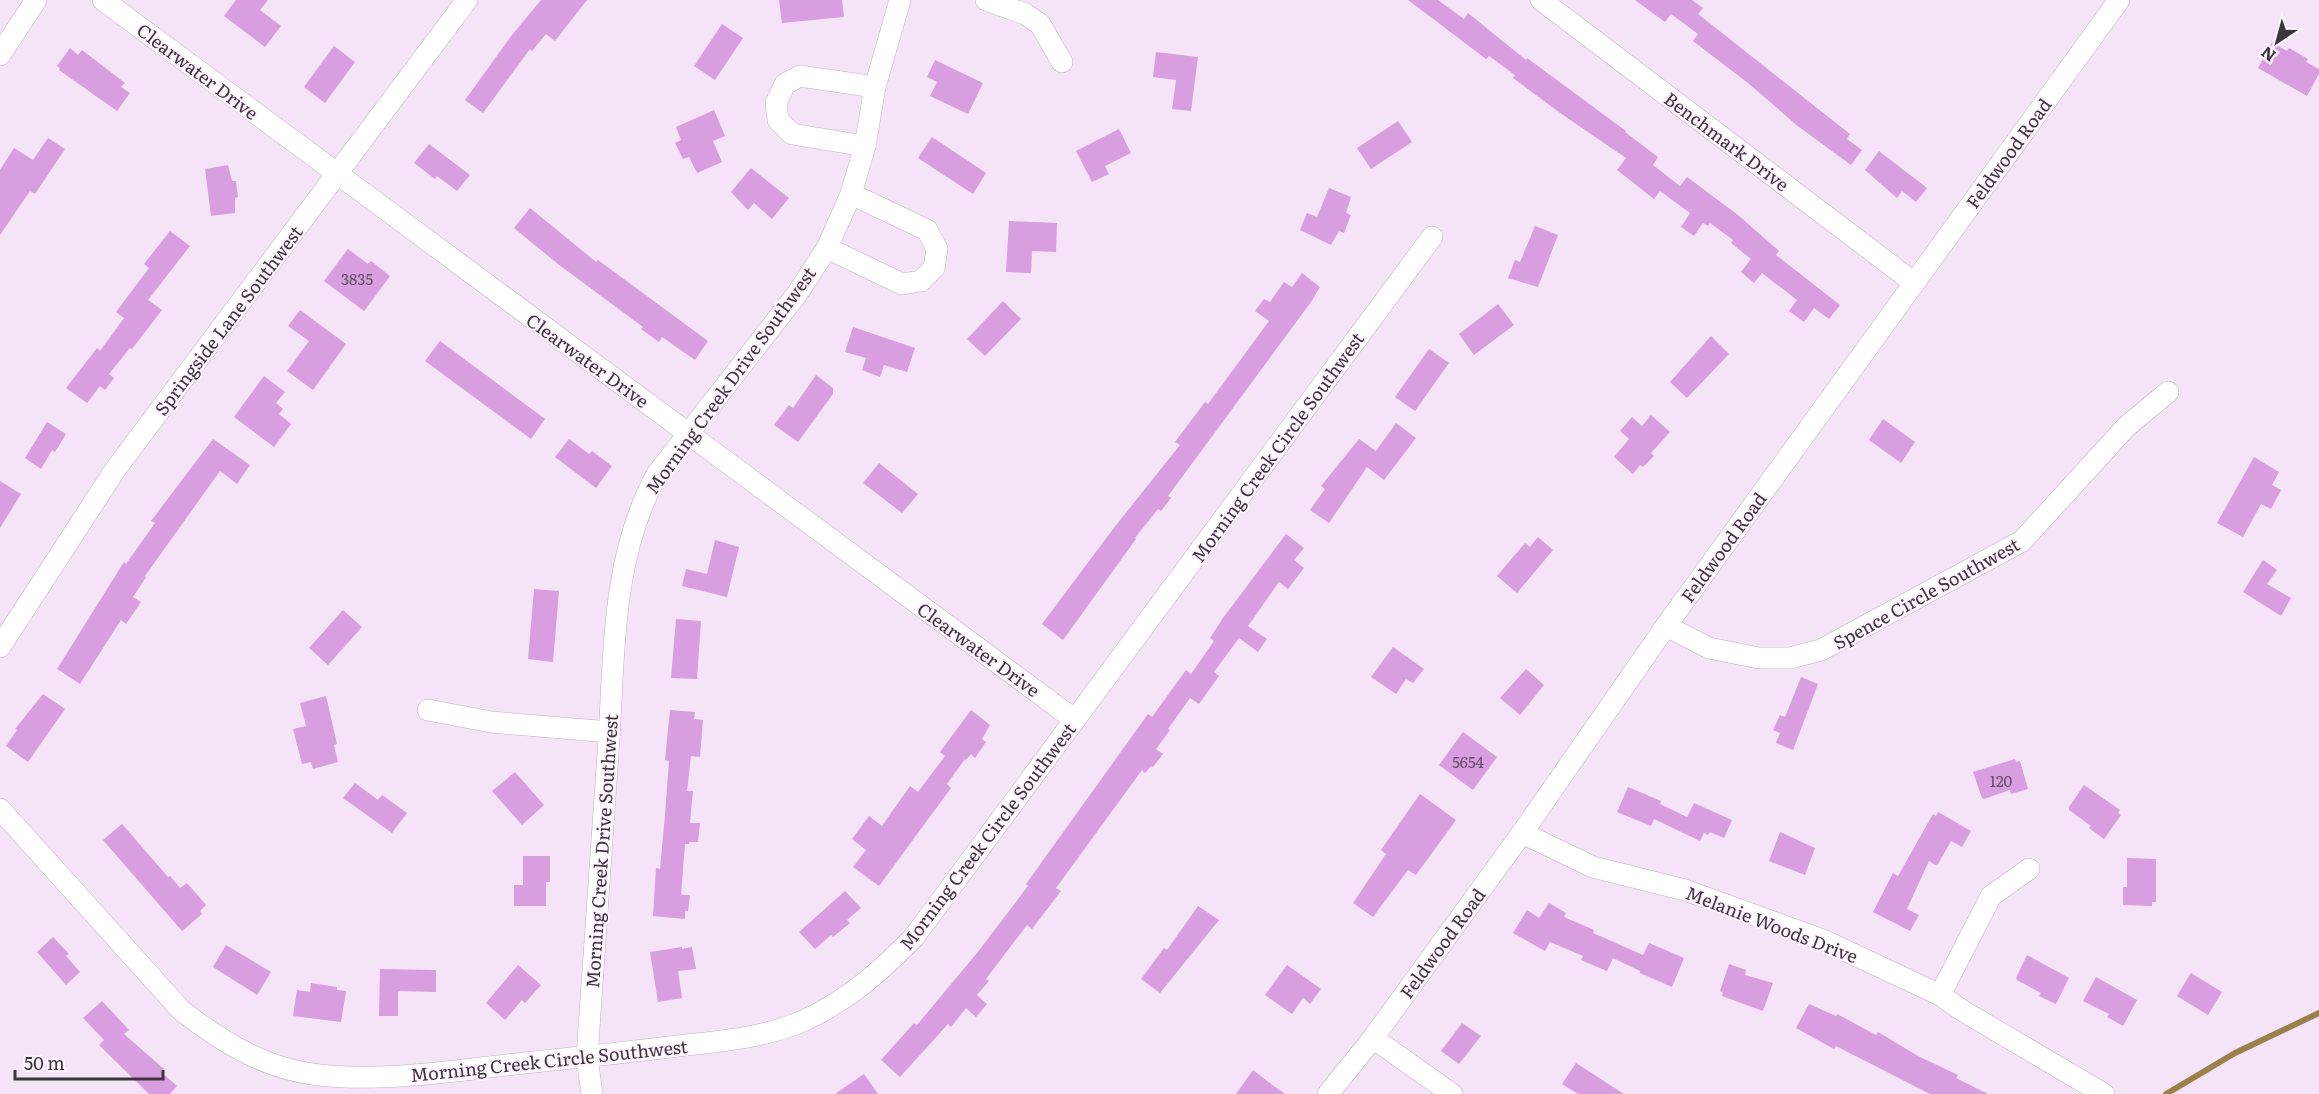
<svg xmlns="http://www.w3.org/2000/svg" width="2319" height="1094" viewBox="0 0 2319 1094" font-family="Literata,serif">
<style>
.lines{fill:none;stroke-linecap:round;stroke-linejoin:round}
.stream{stroke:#9b804a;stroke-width:6}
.building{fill:#d89edf}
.minor-casing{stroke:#c0afc2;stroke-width:22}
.minor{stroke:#fff;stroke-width:21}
.labels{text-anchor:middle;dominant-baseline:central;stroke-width:4.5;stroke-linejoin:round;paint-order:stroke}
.number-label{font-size:15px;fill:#634f66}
.street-label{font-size:18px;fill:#3c353d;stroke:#fef3ff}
</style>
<rect width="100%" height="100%" fill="#f5e3f7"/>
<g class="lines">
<!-- stream -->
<path class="stream" d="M2166 1094 2235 1053 2319 1013"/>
</g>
<!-- building -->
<g class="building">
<path d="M236 0H268L260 10 281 26 265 47 224 16Z"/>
<path d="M541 0H587L555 41 546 34 532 51 530 49 483 113 465 100 512 35Z"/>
<path d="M779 0H842L844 17 782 23Z"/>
<path d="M1408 0H1438L1464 19 1468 13 1526 60 1527 58 1626 131 1625 132 1658 157 1653 165 1680 186 1687 177 1738 215 1779 251 1776 255 1840 305 1829 319 1814 308 1804 322 1789 311 1797 300 1762 273 1754 283 1741 272 1751 259 1731 243 1733 240 1710 223 1708 226 1703 223 1694 236 1681 227 1690 213 1660 191 1654 199 1617 170 1626 158 1563 115 1513 78 1515 75 1489 56 1486 59Z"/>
<path d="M1635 0H1692L1703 8 1698 14 1850 134 1847 139 1862 150 1851 165 1799 127 1748 83 1693 41 1698 34 1671 14 1665 22Z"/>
<path d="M722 24 743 38 715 80 694 66Z"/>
<path d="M2272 42 2287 51 2289 48 2308 59 2306 62 2319 69V74L2307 96 2258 68Z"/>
<path d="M334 46 355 62 325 103 304 87Z"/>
<path d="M70 48 78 55 82 50 125 83 121 87 130 93 117 111 59 70 60 68 57 66Z"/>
<path d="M1156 52 1198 57 1191 111 1172 109 1176 80 1153 77Z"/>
<path d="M935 60 983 83 968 114 930 96 937 82 927 77Z"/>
<path d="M714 110 725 136 713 141 722 162 697 173 689 157 683 159 675 143 681 140 676 127Z"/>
<path d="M1398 121 1412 142 1371 169 1357 148Z"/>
<path d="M1119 129 1131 153 1105 166 1109 174 1092 182 1076 151Z"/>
<path d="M932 137 986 173 973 194 918 158Z"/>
<path d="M48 138 65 149 35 194 30 191 0 235V170L14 148 33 160Z"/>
<path d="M429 144 470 175 457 191 437 176 435 179 414 163Z"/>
<path d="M1879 151 1927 188 1916 202 1902 191 1897 198 1865 170Z"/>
<path d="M228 165 232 181H236L238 197 235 198V213L211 216 205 169Z"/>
<path d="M751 168 789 198 772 219 754 203 748 210 731 192Z"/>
<path d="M1329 188 1351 197 1346 213 1351 215 1344 233 1339 231 1331 245 1300 230 1307 213 1317 217Z"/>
<path d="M530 208 596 262 598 260 708 341 695 360 662 337 659 342 641 329 643 327 558 264 514 228Z"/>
<path d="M1009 221 1057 223 1056 252 1032 251 1031 273 1006 272Z"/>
<path d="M1535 226 1558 235 1538 287 1508 278 1515 260 1520 262Z"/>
<path d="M170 231 190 246 148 300 162 310 132 349 130 348 109 374 114 378 105 390 100 386 87 403 66 388 97 348 100 351 124 318 116 312 149 268 144 264Z"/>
<path d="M348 249 368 264 371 261 390 276 364 311 324 281Z"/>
<path d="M1302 273 1320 287 1311 302 1168 496 1171 498 1161 511 1158 509 1135 538 1136 539 1063 640 1042 624 1113 529 1180 445 1175 442 1205 402 1208 404 1269 321 1255 311 1264 299 1270 302 1284 282 1292 287Z"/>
<path d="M1003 301 1021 319 985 356 967 339Z"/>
<path d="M1498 304 1514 325 1474 355 1459 334Z"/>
<path d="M300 310 346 344 313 390 287 371 309 341 288 326Z"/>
<path d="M853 327 915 348 907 372 884 365 880 377 862 370 866 358 845 352Z"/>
<path d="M1711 336 1729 354 1687 398 1670 382Z"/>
<path d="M440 341 545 419 531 439 425 361Z"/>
<path d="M1429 349 1449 363 1415 411 1395 397Z"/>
<path d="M816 375 833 388V394L798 442 774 425 789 405 793 408Z"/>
<path d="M264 376 285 392 276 403 283 409 279 414 291 424 274 447 234 417Z"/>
<path d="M1651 415 1670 432 1651 453 1654 456 1643 467 1640 465 1633 474 1614 457 1629 439 1620 431 1632 417 1642 426Z"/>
<path d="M1883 419 1915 442 1901 463 1869 440Z"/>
<path d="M47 422 66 434 55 452 52 450 41 469 25 458Z"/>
<path d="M1396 423 1416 438 1384 480 1367 467 1329 523 1310 510 1325 489 1321 486 1359 439 1376 451Z"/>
<path d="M213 439 250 465 237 484 220 471 145 576 146 577 133 597 141 602 126 624 121 620 80 684 57 669 124 562 126 564 155 523 151 521Z"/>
<path d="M569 439 589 454 592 451 612 466 596 488 555 457Z"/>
<path d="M2254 457 2279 472 2272 485 2281 490 2271 509 2261 504 2243 537 2217 523Z"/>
<path d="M879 463 918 494 902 513 863 483Z"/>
<path d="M0 481 21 494 0 528Z"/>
<path d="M1286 534 1304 548 1294 560 1304 568 1288 589 1279 582 1248 626 1267 639 1258 652 1239 638 1214 672 1219 676 1199 704 1190 698 1168 729 1170 730 1156 749 1163 754 1153 767 1151 766 1145 773 1142 770 1056 888 1061 891 1032 929 1027 925 986 979 989 981 977 995 987 1004 976 1017 966 1008 951 1027 948 1024 900 1077 881 1060 914 1023 917 1025 977 953 1028 886 1026 884 1148 714 1152 717 1186 670 1191 674 1214 641 1210 638 1223 618Z"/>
<path d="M1538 537 1553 550 1517 593 1497 576 1525 543 1530 547Z"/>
<path d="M715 540 739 547 727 597 682 586 686 569 707 574Z"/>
<path d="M2263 560 2277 570 2267 584 2291 598 2281 616 2243 592Z"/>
<path d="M534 589 559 591 553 662 528 659Z"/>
<path d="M343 610 362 627 328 665 309 648Z"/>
<path d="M676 619 701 621 697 679 671 678Z"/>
<path d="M1393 647 1424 669 1413 683 1406 679 1396 694 1371 677Z"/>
<path d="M1526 669 1544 685 1520 715 1500 698Z"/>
<path d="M1801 677 1818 684 1793 750 1776 743 1780 733 1773 730 1780 715 1785 717Z"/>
<path d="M43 694 65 709 28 762 6 746 17 730 15 729Z"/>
<path d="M326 696 337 744 334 745 338 762 313 769 311 762 302 764 293 729 306 726 300 703Z"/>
<path d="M670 710 695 712 694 719 703 720 700 757 691 756 687 791H693L690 823H700L698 842H689V844H685L681 895H690L688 911H685V919L653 916 656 868 660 869 665 815 669 761 665 760Z"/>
<path d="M971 710 990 725 982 739 986 742 975 758 971 754 966 760 965 759 947 784 951 788 879 886 853 867 866 850 852 839 869 816 882 826 910 786 918 792 945 756 940 752Z"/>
<path d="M1463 732 1497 757 1473 790 1439 765Z"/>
<path d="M2015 759 2016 762 2020 761 2028 789 2011 794 2010 790 1984 799 1982 798 1973 772Z"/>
<path d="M515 772 544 805 522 825 492 791Z"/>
<path d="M355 783 378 800 382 795 407 813 392 833 343 798Z"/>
<path d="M2084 785 2120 810 2118 813 2121 815 2104 839 2089 828 2091 826 2069 810V807Z"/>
<path d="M1628 787 1661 801 1660 804 1687 817 1694 803 1732 820 1724 838 1710 832 1708 835 1704 833 1700 841 1654 819 1651 826 1617 812Z"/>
<path d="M1420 794 1456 820 1416 875 1408 870 1373 917 1353 903 1386 854 1381 850Z"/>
<path d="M1938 812 1971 831 1962 847 1951 841 1938 864 1935 865 1929 861 1907 909 1919 915 1910 931 1873 912 1893 873 1898 876 1933 814 1936 816Z"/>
<path d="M122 824 168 877 170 876 180 888 187 883 206 905 200 911 202 914 182 931 103 840Z"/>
<path d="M1780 832 1815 848 1805 875 1769 861Z"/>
<path d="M523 856H550V882H546V906H514V885H523Z"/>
<path d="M2127 858 2156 859V902H2152V906L2123 905V887H2127Z"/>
<path d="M845 891 861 908 847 920 850 923 833 937 831 935 815 949 799 932Z"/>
<path d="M1549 903 1566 913 1564 917 1594 930 1593 933 1643 955 1649 943 1684 958 1672 987 1640 973V971L1613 958 1607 971 1581 960 1583 956 1550 942 1545 951 1513 933 1527 910 1539 918Z"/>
<path d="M1198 906 1219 920 1160 993 1141 979 1164 948 1167 950Z"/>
<path d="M53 937 69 954 66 956 80 972 66 985 37 952Z"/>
<path d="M226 945 271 972 257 995 213 967Z"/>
<path d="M682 947V949L692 947 696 969 678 971 682 998 658 1002 650 952Z"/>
<path d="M2027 955 2069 978 2056 1004 2039 996 2041 993 2017 980 2016 978Z"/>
<path d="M1729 964 1746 970 1745 975 1773 983 1763 1011 1722 996 1723 993 1720 991Z"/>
<path d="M518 965 541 985 525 1003 522 1000 505 1020 486 1003Z"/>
<path d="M1287 965 1321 989 1310 1004 1303 998 1292 1014 1265 995Z"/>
<path d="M380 969 436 970V992L398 991V1016H379Z"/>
<path d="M2191 973 2222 992 2208 1015 2177 996Z"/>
<path d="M2096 977 2137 1000 2123 1026 2107 1017 2109 1014 2083 1001Z"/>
<path d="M311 983 337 987V990L346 991 341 1022 293 1016 297 990 310 992Z"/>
<path d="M102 1001 129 1030 124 1034 164 1069 161 1072 177 1086 170 1094H149L99 1045 104 1040 83 1018Z"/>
<path d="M1809 1004 1836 1016 1837 1014 1876 1035 1878 1032 1918 1056 1958 1075 1956 1078 1988 1094H1930L1836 1046 1834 1049 1796 1028Z"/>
<path d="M1462 1023 1481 1036 1459 1064 1441 1051Z"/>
<path d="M1576 1063 1624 1094H1578L1562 1084Z"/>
<path d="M1253 1070 1267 1081 1285 1094H1236Z"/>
<path d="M864 1074 878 1094H835Z"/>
</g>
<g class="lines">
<defs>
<g id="minor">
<path d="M103 0 1075 720"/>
<path d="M986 0 1025 14 1040 24 1062 62"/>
<path d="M1541 0 1913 282"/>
<path d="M0 55 36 0"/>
<path d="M865 146 792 134 778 120 776 103 785 84 800 76 875 87"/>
<path d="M827 248 902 284 921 281 934 268 937 249 927 230 851 194"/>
<path d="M1666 626 1709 648 1759 658H1790L1821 650 2022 541 2126 427 2168 392"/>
<path d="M0 647 115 470 467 0"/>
<path d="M428 710 491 722 610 732"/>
<path d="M0 809 182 1011C221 1041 262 1067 312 1074 382 1084 463 1069 534 1062 582 1057 630 1052 678 1046 721 1041 763 1038 803 1021 847 1001 881 971 914 937L1432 237"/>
<path d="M1522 833 1593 867 1685 890 1823 940 1940 995 1963 1011 2104 1094"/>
<path d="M1940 995 1991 896 2029 869"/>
<path d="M1373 1038 1452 1094"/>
<path d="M592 1094 587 1057C594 956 601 854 608 753 615 657 610 560 657 474L797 294 827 248 851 194 865 146 875 87 900 0"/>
<path d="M1328 1094 1373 1038 1522 833 1666 626 2119 0"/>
</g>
</defs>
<!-- minor casing -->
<use href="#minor" class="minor-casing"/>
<!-- minor -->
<use href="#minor" class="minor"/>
</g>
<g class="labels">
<!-- number labels -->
<g class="number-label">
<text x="357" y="278">3835</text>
<text x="1468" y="761">5654</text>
<text x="2001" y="780">120</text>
</g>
<!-- street labels -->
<g class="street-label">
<text transform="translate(198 71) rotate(37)">Clearwater Drive</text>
<text transform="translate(1727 141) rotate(37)">Benchmark Drive</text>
<text transform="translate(2008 153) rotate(-54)">Feldwood Road</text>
<text transform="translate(228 320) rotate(-53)">Springside Lane Southwest</text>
<text transform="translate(588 360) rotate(36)">Clearwater Drive</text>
<text transform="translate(730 380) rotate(-54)">Morning Creek Drive Southwest</text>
<text transform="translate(1277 447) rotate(-54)">Morning Creek Circle Southwest</text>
<text transform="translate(1723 547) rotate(-54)">Feldwood Road</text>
<text transform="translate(1926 593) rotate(-29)">Spence Circle Southwest</text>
<text transform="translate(979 649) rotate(36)">Clearwater Drive</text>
<text transform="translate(987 836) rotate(-53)">Morning Creek Circle Southwest</text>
<text transform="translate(601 851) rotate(-86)">Morning Creek Drive Southwest</text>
<text transform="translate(1772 924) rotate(21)">Melanie Woods Drive</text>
<text transform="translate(1442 943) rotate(-54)">Feldwood Road</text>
<text transform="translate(549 1060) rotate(-6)">Morning Creek Circle Southwest</text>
</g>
</g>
<!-- north arrow -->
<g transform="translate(2277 42) rotate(216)" stroke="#fef3ff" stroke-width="4.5" paint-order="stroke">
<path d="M0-4.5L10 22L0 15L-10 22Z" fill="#3c353d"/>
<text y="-9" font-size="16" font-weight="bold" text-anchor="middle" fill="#3c353d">N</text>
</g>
<!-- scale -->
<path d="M15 1070v9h148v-9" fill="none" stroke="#3c353d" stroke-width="3"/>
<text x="24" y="1070" font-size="18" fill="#3c353d" stroke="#fef3ff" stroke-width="4.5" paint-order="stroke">50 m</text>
</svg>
